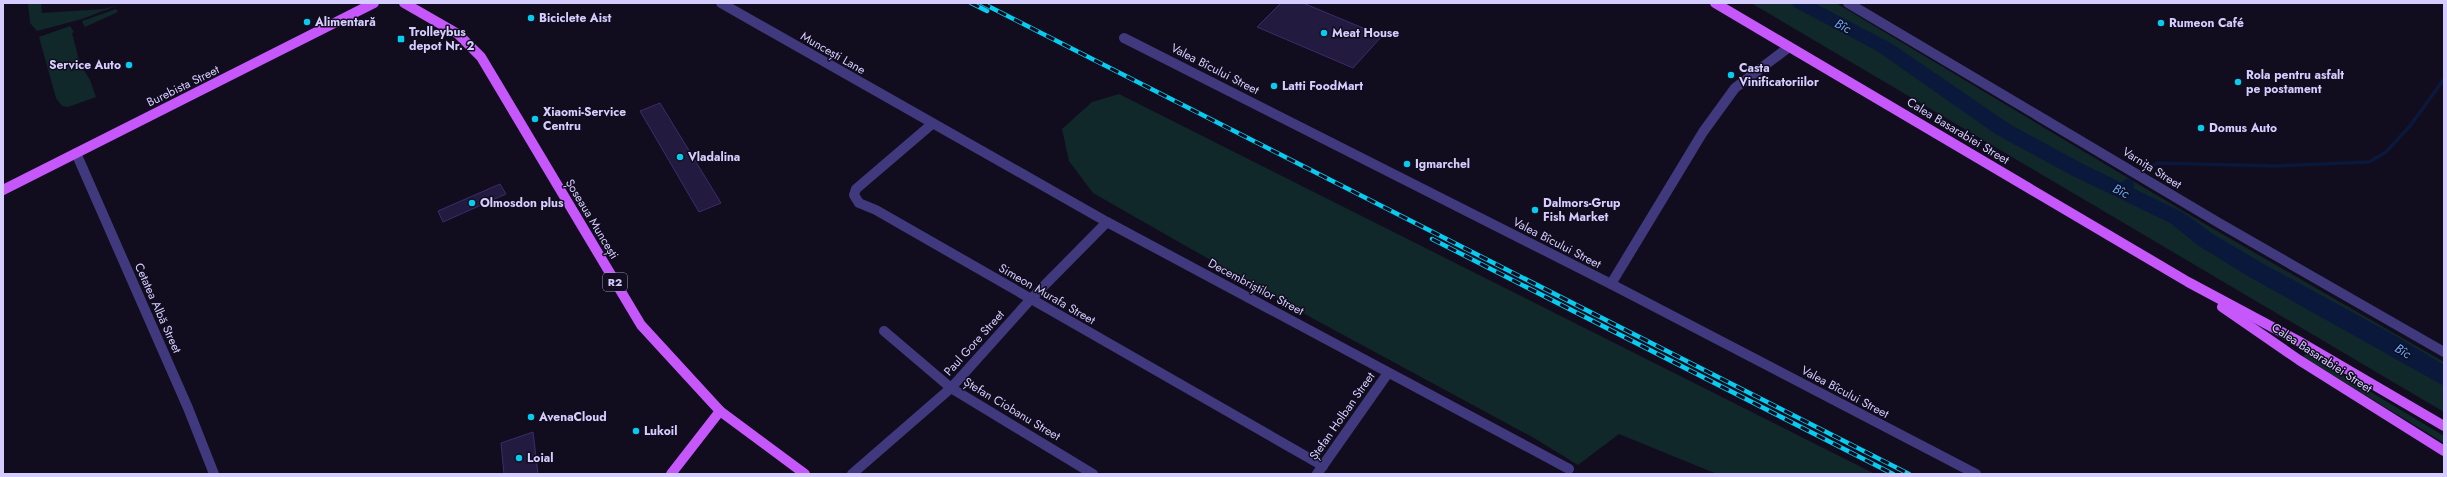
<svg xmlns="http://www.w3.org/2000/svg" width="2447" height="477" viewBox="0 0 2447 477" font-family="Jost,sans-serif">
<style>
.green{fill:#102829}
.lines{fill:none;stroke-linecap:round;stroke-linejoin:round}
.stream{stroke:#0a193b;stroke-width:3.5}
.canal{stroke:#0a193b;stroke-width:12}
.river{fill:#0a193b;fill-rule:evenodd}
.building{fill:#231a3f;stroke:#3c2c6b}
.minor{stroke:#40397d;stroke-width:10}
.major{stroke:#c657fa;stroke-width:10}
.rail-casing{stroke:#07cbef;stroke-width:4.5}
.rail{stroke:#110d1f;stroke-width:3;stroke-dasharray:9;stroke-linecap:butt}
.poi-dot{fill:#07cbef;stroke:#110d1f;stroke-width:1.5}
.labels{text-anchor:middle;dominant-baseline:central;stroke-width:3;stroke-linejoin:round;paint-order:stroke}
.shield{fill:#110d1f;stroke:#9a93ba;stroke-width:1}
.shield-label{font-size:11px;font-weight:bold;fill:#d5cdfd}
.poi-label{font-size:12px;font-weight:bold;fill:#d5cdfd;stroke:#110d1f;text-anchor:start}
.street-label{font-size:12px;fill:#d5cdfd;stroke:#110d1f}
.water-label{font-size:13px;font-style:italic;fill:#5ea9fa;stroke:#110d1f}
</style>
<rect width="100%" height="100%" fill="#110d1f"/>
<!-- green -->
<g class="green">
<path d="M28 3H41L42 13 104 9 116 6 82 19 37 31 30 23Z"/>
<path d="M1751 3H1836L2205 224 2444 362V412Z"/>
<path d="M116 9 118 12 85 27 82 21Z"/>
<path d="M70 26 74 32 72 33 80 64 90 80 96 97 68 107 62 106 56 98 39 37Z"/>
<path d="M1119 94 1875 474H1717L1619 434 1578 465 1534 438 1312 318 1093 193 1069 161 1062 129 1092 102Z"/>
<path d="M2306 353 2444 436V443L2303 357Z"/>
</g>
<g class="lines">
<!-- stream -->
<path class="stream" d="M2147 168 2158 163 2275 166 2369 162 2386 152 2410 126 2444 79"/>
<!-- canal -->
<path class="canal" d="M2121 191 2128 185"/>
<!-- river -->
<path class="river" d="M1791 3H1814L1891 43 2011 125 2085 165 2184 213 2213 234 2262 263 2396 336 2444 365V386L2246 275 2199 246 2170 223 2071 175 1997 135 1877 51 1794 7Z"/>
</g>
<!-- building -->
<g class="building">
<path d="M1281 3H1303L1382 36 1353 68 1257 27Z"/>
<path d="M660 103 721 203 699 212 640 111Z"/>
<path d="M500 184 506 194 443 222 438 211Z"/>
<path d="M533 432 538 474H504L501 443Z"/>
</g>
<g class="lines">
<!-- minor -->
<g class="minor">
<path d="M721 3 1107 222 1569 469"/>
<path d="M1848 3 2219 223 2444 352"/>
<path d="M1124 38 1611 284 1976 474"/>
<path d="M932 124 856 189 854 195 859 203 876 210 1323 466"/>
<path d="M76 153 188 408 214 474"/>
<path d="M1611 284 1703 132 1735 88 1789 47"/>
<path d="M884 331 951 388 1093 474"/>
<path d="M852 474 951 388 1030 300 1107 222"/>
<path d="M1317 474 1388 373"/>
</g>
<!-- major -->
<g class="major">
<path d="M404 3 458 34 481 57 641 325 720 411 805 474"/>
<path d="M1715 3 2188 282 2302 343 2444 426"/>
<path d="M3 190 374 3"/>
<path d="M2222 307 2299 360 2444 451"/>
<path d="M671 474 720 411"/>
</g>
<defs>
<g id="rail">
<path d="M971 3 987 11"/>
<path d="M982 3 1909 474"/>
<path d="M1432 239 1893 474"/>
</g>
</defs>
<!-- rail casing -->
<use href="#rail" class="rail-casing"/>
<!-- rail -->
<use href="#rail" class="rail"/>
</g>
<!-- markers -->
<g class="poi-dot">
<circle cx="531" cy="18" r="4"/>
<circle cx="307" cy="22" r="4"/>
<circle cx="2161" cy="23" r="4"/>
<circle cx="1324" cy="33" r="4"/>
<rect x="397" y="35" width="8" height="8" rx="2"/>
<circle cx="129" cy="65" r="4"/>
<circle cx="1731" cy="75" r="4"/>
<circle cx="2238" cy="82" r="4"/>
<circle cx="1274" cy="86" r="4"/>
<circle cx="535" cy="119" r="4"/>
<circle cx="2201" cy="128" r="4"/>
<circle cx="680" cy="157" r="4"/>
<circle cx="1407" cy="164" r="4"/>
<circle cx="472" cy="203" r="4"/>
<circle cx="1535" cy="210" r="4"/>
<circle cx="531" cy="417" r="4"/>
<circle cx="636" cy="431" r="4"/>
<circle cx="519" cy="458" r="4"/>
</g>
<g class="labels">
<!-- shield labels -->
<rect class="shield" x="603" y="273" width="24" height="18" rx="3"/>
<g class="shield-label">
<text x="615" y="282">R2</text>
</g>
<!-- poi labels -->
<g class="poi-label">
<text x="539" y="18">Biciclete Aist</text>
<text x="315" y="22">Alimentară</text>
<text x="2169" y="23">Rumeon Café</text>
<text x="409" y="32">Trolleybus<tspan x="409" dy="14">depot Nr. 2</tspan></text>
<text x="1332" y="33">Meat House</text>
<text x="121" y="65" text-anchor="end">Service Auto</text>
<text x="1739" y="68">Casta<tspan x="1739" dy="14">Vinificatoriilor</tspan></text>
<text x="2246" y="75">Rola pentru asfalt<tspan x="2246" dy="14">pe postament</tspan></text>
<text x="1282" y="86">Latti FoodMart</text>
<text x="543" y="112">Xiaomi-Service<tspan x="543" dy="14">Centru</tspan></text>
<text x="2209" y="128">Domus Auto</text>
<text x="688" y="157">Vladalina</text>
<text x="1415" y="164">Igmarchel</text>
<text x="480" y="203">Olmosdon plus</text>
<text x="1543" y="203">Dalmors-Grup<tspan x="1543" dy="14">Fish Market</tspan></text>
<text x="539" y="417">AvenaCloud</text>
<text x="644" y="431">Lukoil</text>
<text x="527" y="458">Loial</text>
</g>
<!-- street labels -->
<g class="street-label">
<text transform="translate(833 53) rotate(30)">Muncești Lane</text>
<text transform="translate(1215 69) rotate(27)">Valea Bîcului Street</text>
<text transform="translate(183 86) rotate(-26)">Burebista Street</text>
<text transform="translate(1958 131) rotate(31)">Calea Basarabiei Street</text>
<text transform="translate(2152 168) rotate(32)">Varnița Street</text>
<text transform="translate(592 219) rotate(59)">Șoseaua Muncești</text>
<text transform="translate(1557 243) rotate(27)">Valea Bîcului Street</text>
<text transform="translate(1256 287) rotate(28)">Decembriștilor Street</text>
<text transform="translate(1047 294) rotate(30)">Simeon Murafa Street</text>
<text transform="translate(158 308) rotate(66)">Cetatea Albă Street</text>
<text transform="translate(974 343) rotate(-48)">Paul Gore Street</text>
<text transform="translate(2322 358) rotate(33)">Calea Basarabiei Street</text>
<text transform="translate(1845 392) rotate(28)">Valea Bîcului Street</text>
<text transform="translate(1012 409) rotate(31)">Ștefan Ciobanu Street</text>
<text transform="translate(1342 416) rotate(-55)">Ștefan Holban Street</text>
</g>
<!-- water labels -->
<g class="water-label">
<text transform="translate(1843 26) rotate(28)">Bîc</text>
<text transform="translate(2121 191) rotate(26)">Bîc</text>
<text transform="translate(2403 351) rotate(31)">Bîc</text>
</g>
</g>
<!-- border -->
<rect width="2447" height="477" fill="none" stroke="#d5cdfd" stroke-width="8"/>
</svg>
